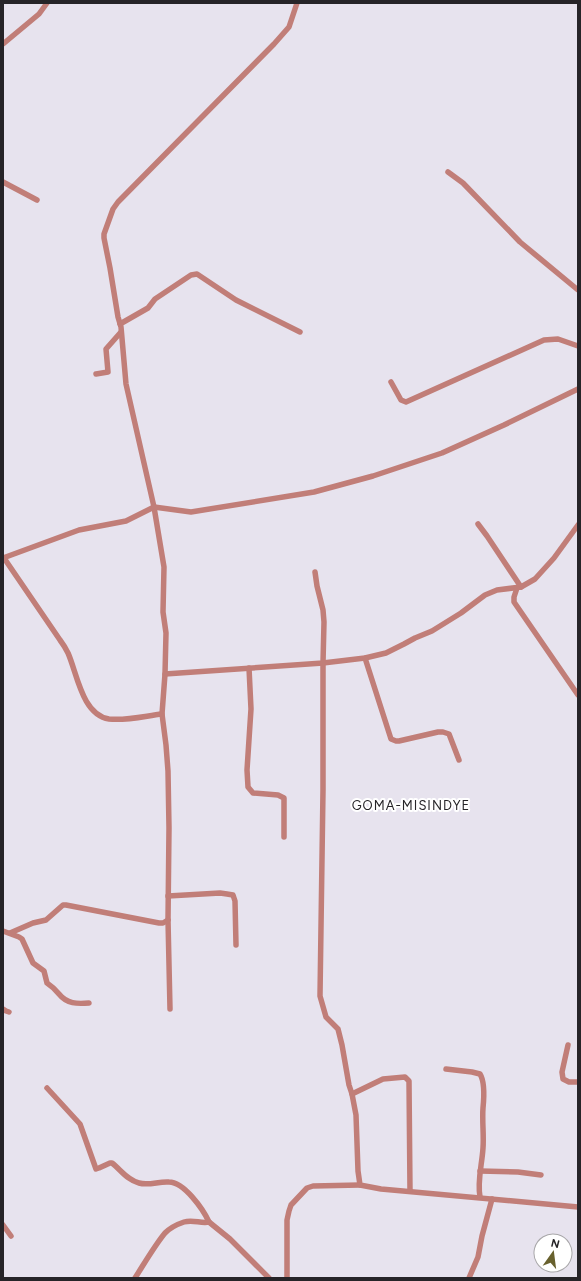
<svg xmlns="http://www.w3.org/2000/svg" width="581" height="1281" viewBox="0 0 581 1281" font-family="Figtree,sans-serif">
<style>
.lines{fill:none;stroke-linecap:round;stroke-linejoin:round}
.minor{stroke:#c17e78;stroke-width:5.5}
.labels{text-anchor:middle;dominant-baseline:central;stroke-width:4;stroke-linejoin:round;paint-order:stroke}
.quarter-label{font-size:13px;letter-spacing:1px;fill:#262428;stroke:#fff}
</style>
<rect width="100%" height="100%" fill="#e7e3ee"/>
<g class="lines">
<!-- minor -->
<g class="minor">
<path d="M297 3 289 27 274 44 118 202 113 209 104 234V238L110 268 118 317 121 327 126 384 154 507 164 567 163 612 166 633 165 674 323 663 365 658 386 653 404 644 415 638 432 631 461 613 485 595 497 590 521 587 535 579 554 558 578 525"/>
<path d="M3 44 39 14 47 3"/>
<path d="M448 172 463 183 520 242 578 290"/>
<path d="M3 182 37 200"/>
<path d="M120 324 148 308 155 299 191 275 197 274 236 300 300 332"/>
<path d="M96 374 108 372 106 349 121 332"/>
<path d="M391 382 401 400 406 402 544 340 558 339 578 346"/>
<path d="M478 524 487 536 521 587"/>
<path d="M3 558 79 530 126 521 154 507 191 512 314 492 373 476 442 453 504 425 578 389"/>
<path d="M4 558 60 640C63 644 66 649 68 653 77 673 82 715 109 719 126 721 145 716 162 714"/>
<path d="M315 572 317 586 323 610 324 622 323 663V790L320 996 326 1017 338 1029 342 1045 349 1085 352 1094 356 1115 358 1171 360 1185 381 1189 578 1207"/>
<path d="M517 588 514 597V602L578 695"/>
<path d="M365 658 391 739 396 741H399L438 732H443L449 734 459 760"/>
<path d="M249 668 251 709 247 770 248 787 253 793 278 795 284 798V837"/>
<path d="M165 674 162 714 166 745 168 771 169 828 168 920 170 1009"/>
<path d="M168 896 220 893 227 894 233 895 235 901 236 945"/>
<path d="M3 931 19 937 22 939 33 963 44 971 47 983C53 987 55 989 59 994 67 1004 77 1004 89 1003"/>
<path d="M10 933 33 923 46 920 63 905H66L159 923H163L168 920"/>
<path d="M3 1009 6 1011 9 1012"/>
<path d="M568 1045 562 1072 563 1079 569 1082H578"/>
<path d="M446 1069 472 1072 480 1074C485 1082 484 1098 483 1108 482 1121 484 1135 483 1148 482 1165 477 1181 480 1197"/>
<path d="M47 1088 80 1124 96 1169 99 1168 110 1163H112C121 1170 127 1180 139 1183 149 1186 159 1181 169 1182 184 1182 203 1209 209 1222"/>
<path d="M352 1094 383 1079 405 1077 409 1081 410 1191"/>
<path d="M480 1171 518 1172 541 1175"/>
<path d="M3 1225 11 1236"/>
<path d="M135 1278C144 1264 155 1245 165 1233 170 1228 178 1224 184 1222 193 1219 201 1224 209 1222L230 1239 269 1278"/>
<path d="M287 1278V1220L289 1211 291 1205 307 1188 313 1186 360 1185"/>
<path d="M469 1278 478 1257 482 1236 492 1199"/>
</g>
</g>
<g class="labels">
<!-- quarter labels -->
<g class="quarter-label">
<text x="411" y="805">GOMA-MISINDYE</text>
</g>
</g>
<!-- border -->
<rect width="581" height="1281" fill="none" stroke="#262428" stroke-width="8"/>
<!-- north arrow -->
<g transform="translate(553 1253) rotate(14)"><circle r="19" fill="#ffffff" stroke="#a8a7a9"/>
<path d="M0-3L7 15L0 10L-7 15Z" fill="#68612e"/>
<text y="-6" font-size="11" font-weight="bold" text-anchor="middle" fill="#262428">N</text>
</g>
</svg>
